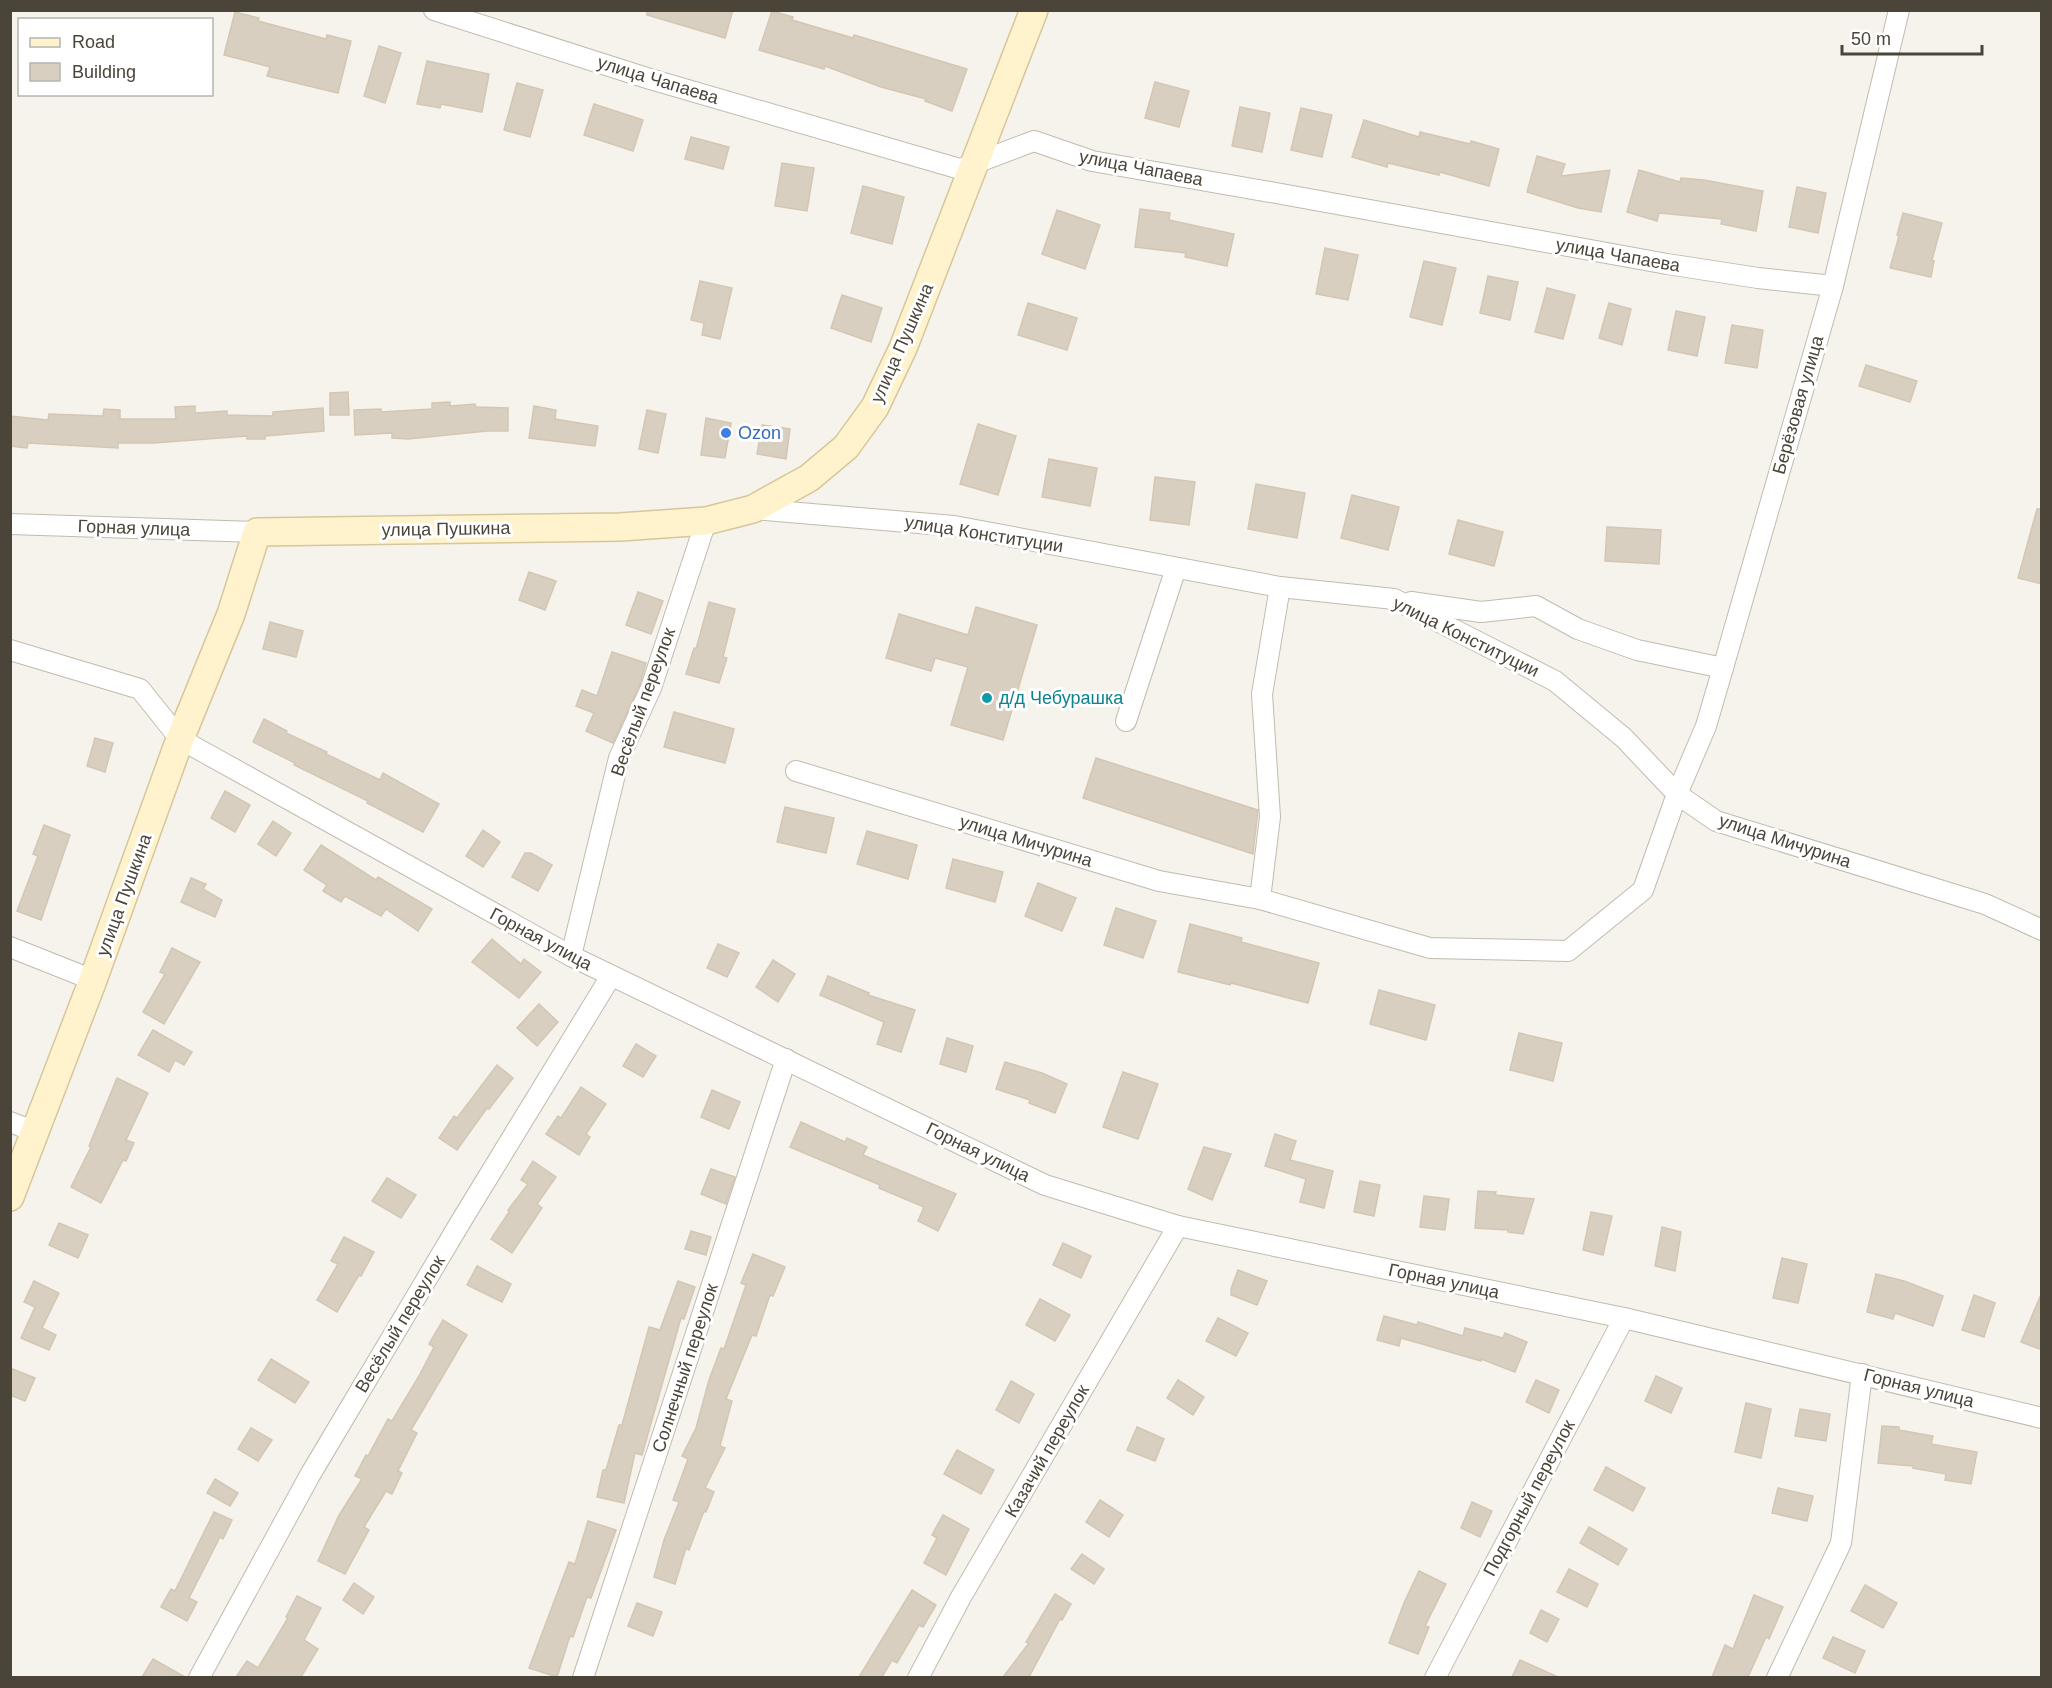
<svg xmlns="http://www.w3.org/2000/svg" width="2052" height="1688" viewBox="0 0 2052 1688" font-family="Helvetica,sans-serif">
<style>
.building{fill:#d8cfc1;stroke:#d3c7b4;stroke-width:1.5}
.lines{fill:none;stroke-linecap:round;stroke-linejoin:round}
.street-casing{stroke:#c2bbae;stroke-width:22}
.secondary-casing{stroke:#d6c79b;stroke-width:30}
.street{stroke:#fff;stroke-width:20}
.secondary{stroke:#fff3cd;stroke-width:27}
.shop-dot{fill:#3f7fe0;stroke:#fff;stroke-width:2}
.culture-dot{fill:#0f9aa8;stroke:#fff;stroke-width:2}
.labels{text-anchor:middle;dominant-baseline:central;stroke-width:6;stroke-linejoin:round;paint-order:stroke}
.street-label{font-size:18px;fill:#4b4439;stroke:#fff}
.shop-label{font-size:18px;fill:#366cbe;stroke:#fff;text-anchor:start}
.culture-label{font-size:18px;fill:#0d838f;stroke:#fff;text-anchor:start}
</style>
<rect width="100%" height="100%" fill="#f6f3ec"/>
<!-- building -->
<g class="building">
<path d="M647 10H733L725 38 647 15Z"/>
<path d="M772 11 793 17 792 20 853 38 854 35 967 69 952 111 925 101 926 99 881 87 825 66 824 69 759 50Z"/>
<path d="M235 12 259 18 258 21 326 39 327 35 351 41 338 93 267 76 270 67 224 55Z"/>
<path d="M379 46 401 53 385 103 364 96Z"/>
<path d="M427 61 489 74 482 112 441 104 440 108 417 104Z"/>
<path d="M1155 82 1189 91 1179 127 1145 118Z"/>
<path d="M517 83 543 90 530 137 504 130Z"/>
<path d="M594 104 643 120 633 151 584 135Z"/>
<path d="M1240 107 1270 113 1262 152 1232 146Z"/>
<path d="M1301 108 1332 115 1322 157 1291 150Z"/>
<path d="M1364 120 1419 137 1420 132 1470 144 1471 141 1499 149 1489 186 1440 172 1439 175 1388 163 1387 167 1352 157Z"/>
<path d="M691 137 729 147 723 169 685 159Z"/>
<path d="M1537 156 1565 164 1561 176 1610 170 1601 212 1578 208 1527 192Z"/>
<path d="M782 163 814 168 807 211 775 206Z"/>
<path d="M1639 170 1680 182 1681 178 1704 180 1763 191 1756 231 1721 224 1722 219 1659 213 1657 221 1627 212Z"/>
<path d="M863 186 904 197 892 244 851 233Z"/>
<path d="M1797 187 1826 193 1818 233 1789 227Z"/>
<path d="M1140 209 1170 213 1169 220 1234 234 1227 266 1185 257 1186 253 1135 247Z"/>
<path d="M1057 210 1100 225 1085 269 1042 254Z"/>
<path d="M1903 213 1942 223 1932 260 1934 261 1931 277 1890 268 1899 236 1897 235Z"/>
<path d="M1325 248 1358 255 1348 300 1316 294Z"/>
<path d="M1424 261 1456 268 1442 325 1410 317Z"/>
<path d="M1488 276 1518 282 1510 320 1480 313Z"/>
<path d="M700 281 732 288 720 339 702 335 704 323 691 320Z"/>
<path d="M1547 288 1575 295 1563 339 1535 332Z"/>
<path d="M842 295 882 308 871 342 831 328Z"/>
<path d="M1028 303 1077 318 1067 350 1018 335Z"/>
<path d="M1609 303 1631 309 1622 345 1599 338Z"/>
<path d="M1676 311 1705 317 1697 356 1668 350Z"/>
<path d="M1732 325 1763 330 1757 368 1725 363Z"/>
<path d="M1866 365 1917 381 1910 402 1859 386Z"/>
<path d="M348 392 349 415H330V393Z"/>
<path d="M450 402V406L475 404 476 407 508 408V431H487L408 439 392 438V433L355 435 354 410 381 409V412L432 409V403Z"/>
<path d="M195 406V413L227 411V415L273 416V412L323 408 324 431 265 436V439H247V436L154 443H118V448L28 443 27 448 10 446V416L48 420 49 414 103 416 104 409 120 410V419H176L175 407Z"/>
<path d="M534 406 556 410 555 419 598 426 595 446 529 438Z"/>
<path d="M647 410 666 414 658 453 639 449Z"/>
<path d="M706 418 731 423 725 458 701 455Z"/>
<path d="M978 424 1016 436 998 495 960 484Z"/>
<path d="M762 425 790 429 786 459 757 454Z"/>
<path d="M1049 459 1097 468 1090 506 1042 497Z"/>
<path d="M1155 477 1195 482 1189 525 1150 520Z"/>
<path d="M1256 484 1305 493 1297 538 1248 529Z"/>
<path d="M1352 495 1399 507 1388 550 1341 538Z"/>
<path d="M2037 509H2042V584L2018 578Z"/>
<path d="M1458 520 1503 532 1494 566 1449 554Z"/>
<path d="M1607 527 1661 530 1659 564 1605 561Z"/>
<path d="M529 572 556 581 545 610 519 600Z"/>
<path d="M638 592 663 601 651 634 626 625Z"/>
<path d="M709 602 735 609 723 657 727 658 719 683 686 674 694 648 696 649Z"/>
<path d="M976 607 1037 625 1003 740 951 725 968 667 935 658 931 671 886 658 899 614 968 635Z"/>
<path d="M270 622 303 631 296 657 263 649Z"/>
<path d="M612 652 646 663 640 684 613 743 586 731 594 713 576 706 582 690 597 696Z"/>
<path d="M674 712 734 729 725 763 664 747Z"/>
<path d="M264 719 287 731 286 733 327 752 326 754 380 780 383 773 439 804 423 832 367 803 368 801 294 765 295 763 253 742Z"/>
<path d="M95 738 113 743 105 772 87 766Z"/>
<path d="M1096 758 1258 810 1253 854 1083 798Z"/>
<path d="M225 791 250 805 235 832 211 818Z"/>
<path d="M785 807 834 818 826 853 777 842Z"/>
<path d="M273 821 291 833 276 856 258 844Z"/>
<path d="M44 825 70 835 41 920 17 911 38 856 33 854Z"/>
<path d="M483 830 500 842 483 867 466 856Z"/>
<path d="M867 831 917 845 908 879 857 864Z"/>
<path d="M321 845 376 880 378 877 432 909 418 931 386 909 381 916 345 896 341 902 323 891 327 885 304 870Z"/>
<path d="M525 853H531L552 865 538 891 512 877Z"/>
<path d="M953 859 1003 872 995 902 946 888Z"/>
<path d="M191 878 206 884 203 889 222 900 215 917 181 902Z"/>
<path d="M1038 883 1076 898 1062 931 1025 916Z"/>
<path d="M1116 908 1156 921 1143 958 1104 945Z"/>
<path d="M1190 924 1242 938 1241 942 1319 963 1308 1003 1231 983 1230 985 1178 972Z"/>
<path d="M492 939 521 964 524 959 541 972 519 998 472 962Z"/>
<path d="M718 944 739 953 727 977 707 968Z"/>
<path d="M172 948 200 962 164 1024 143 1012 165 974 160 972Z"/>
<path d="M773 960 795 974 778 1002 756 987Z"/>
<path d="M828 976 869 993 868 995 915 1010 901 1052 877 1044 884 1022 820 995Z"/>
<path d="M1379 990 1435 1005 1426 1040 1370 1024Z"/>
<path d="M539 1004 558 1022 537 1046 517 1028Z"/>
<path d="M153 1030 192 1052 184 1065 175 1060 169 1072 138 1055Z"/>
<path d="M1519 1033 1562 1043 1553 1081 1510 1070Z"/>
<path d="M947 1038 973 1046 966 1072 940 1064Z"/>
<path d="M636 1044 656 1056 643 1077 623 1066Z"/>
<path d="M1005 1062 1042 1073 1067 1084 1055 1113 1029 1103 1030 1100 996 1089Z"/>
<path d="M497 1065 513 1078 489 1109 487 1108 457 1150 439 1138 454 1116 457 1118Z"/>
<path d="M1123 1072 1158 1084 1138 1139 1103 1127Z"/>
<path d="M117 1078 148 1093 126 1140 134 1143 126 1161 123 1160 101 1203 71 1187 91 1147 89 1146Z"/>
<path d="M581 1087 606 1104 586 1134 590 1137 579 1155 546 1134 558 1116 561 1118Z"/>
<path d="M712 1090 740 1102 729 1129 701 1117Z"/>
<path d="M801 1122 845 1142 847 1138 867 1147 863 1155 956 1194 938 1231 918 1221 924 1207 879 1188 880 1185 790 1147Z"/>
<path d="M1275 1134 1296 1141 1290 1160 1333 1171 1324 1208 1300 1202 1306 1179 1265 1166Z"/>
<path d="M1204 1147 1231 1154 1212 1200 1188 1189Z"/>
<path d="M533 1161 556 1177 537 1204 542 1208 512 1253 491 1239 509 1212 508 1210 528 1184 521 1180Z"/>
<path d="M711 1169 735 1177 726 1204 701 1194Z"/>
<path d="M387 1178 416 1195 401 1218 372 1201Z"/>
<path d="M1360 1181 1380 1185 1374 1216 1354 1212Z"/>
<path d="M1478 1191 1496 1192 1495 1195 1534 1199 1523 1234 1508 1232V1230L1475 1228Z"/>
<path d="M1424 1196 1449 1199 1445 1230 1420 1227Z"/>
<path d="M1591 1212 1612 1216 1603 1255 1583 1250Z"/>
<path d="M59 1223 88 1235 78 1258 49 1245Z"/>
<path d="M1662 1227 1681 1232 1675 1271 1655 1266Z"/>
<path d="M691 1231 711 1237 706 1255 685 1249Z"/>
<path d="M344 1237 374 1252 361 1276 359 1275 337 1312 317 1300 338 1264 331 1261Z"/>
<path d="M1063 1243 1091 1256 1081 1278 1053 1265Z"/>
<path d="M753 1254 785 1267 773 1296 770 1295 756 1336 752 1335 726 1399 732 1401 720 1446 725 1448 705 1488 714 1492 706 1512 704 1511 689 1550 686 1548 675 1584 654 1577 664 1540 679 1502 673 1500 688 1459 682 1456 696 1428 709 1380 721 1348 724 1349 746 1285 741 1283Z"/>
<path d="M1782 1258 1807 1264 1798 1303 1773 1298Z"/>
<path d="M477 1266 511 1284 502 1302 467 1285Z"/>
<path d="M1238 1270 1267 1281 1257 1305 1231 1295V1289Z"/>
<path d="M1876 1274 1904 1281 1943 1296 1933 1326 1895 1313 1893 1319 1867 1312Z"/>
<path d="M34 1281 59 1293 42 1328 56 1335 49 1350 21 1338 35 1307 24 1302Z"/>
<path d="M678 1281 695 1287 684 1319 681 1318 642 1455 635 1453 624 1503 597 1497 603 1470H606L619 1425H622L649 1327 660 1330Z"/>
<path d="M2042 1292V1350L2021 1342Z"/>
<path d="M1974 1295 1995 1303 1984 1337 1962 1330Z"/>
<path d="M1040 1299 1070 1315 1055 1341 1026 1325Z"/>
<path d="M1384 1316 1417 1325 1418 1322 1463 1336 1465 1328 1503 1338 1505 1333 1527 1342 1515 1372 1481 1359V1361L1401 1338 1399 1346 1377 1340Z"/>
<path d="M1218 1318 1248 1333 1236 1356 1206 1341Z"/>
<path d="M443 1320 467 1335 411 1430 417 1433 398 1471 402 1473 392 1494 386 1491 364 1527 369 1530 345 1574 318 1561 339 1515 362 1479 355 1476 366 1455 368 1456 388 1419 392 1421 419 1376 434 1347 429 1344Z"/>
<path d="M271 1359 309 1382 295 1403 258 1380Z"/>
<path d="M10 1368 35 1378 25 1401 10 1395Z"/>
<path d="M1656 1376 1682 1388 1671 1413 1645 1401Z"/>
<path d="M1178 1380 1204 1397 1193 1415 1167 1398Z"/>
<path d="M1536 1380 1559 1390 1549 1413 1526 1402Z"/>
<path d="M1011 1381 1034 1394 1019 1423 996 1410Z"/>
<path d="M1746 1403 1771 1409 1761 1458 1735 1452Z"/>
<path d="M1800 1409 1830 1414 1826 1441 1795 1436Z"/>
<path d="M1882 1426 1899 1427V1430L1933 1436 1931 1444 1977 1452 1971 1484 1945 1480 1946 1474 1913 1468V1466L1878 1463Z"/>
<path d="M1137 1427 1164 1439 1155 1461 1127 1450Z"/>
<path d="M251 1428 272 1440 258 1461 238 1449Z"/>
<path d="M957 1450 994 1470 981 1494 944 1474Z"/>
<path d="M1606 1467 1645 1488 1633 1511 1594 1490Z"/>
<path d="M215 1479 238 1493 230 1506 207 1493Z"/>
<path d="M1778 1488 1813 1496 1807 1521 1772 1513Z"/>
<path d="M1100 1500 1123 1515 1109 1537 1086 1522Z"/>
<path d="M1472 1502 1492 1511 1480 1537 1461 1528Z"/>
<path d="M214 1512 232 1520 223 1539 220 1537 189 1598 197 1602 187 1621 161 1607 171 1589 175 1591Z"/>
<path d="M943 1515 969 1529 946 1575 924 1563 937 1538 932 1535Z"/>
<path d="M588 1521 616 1530 591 1598 587 1597 573 1637 570 1636 557 1677 529 1668 569 1562 575 1564Z"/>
<path d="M1589 1527 1627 1549 1618 1565 1580 1543Z"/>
<path d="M1082 1554 1104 1569 1094 1584 1071 1569Z"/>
<path d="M1569 1569 1598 1584 1587 1607 1557 1592Z"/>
<path d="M1419 1571 1446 1584 1425 1626 1429 1627 1418 1654 1389 1643 1404 1603Z"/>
<path d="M354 1583 374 1597 363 1614 343 1600Z"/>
<path d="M1865 1585 1897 1603 1883 1628 1851 1611Z"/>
<path d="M912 1590 936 1605 923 1627 919 1625 897 1663 892 1660 882 1677H859Z"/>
<path d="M1055 1594 1071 1604 1062 1620 1060 1619 1029 1677H1003L1029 1643 1026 1642Z"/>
<path d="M1754 1595 1783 1607 1769 1639 1766 1637 1748 1677H1712L1725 1645 1733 1649Z"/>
<path d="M297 1596 321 1608 304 1640 318 1649 301 1677H236L247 1661 258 1668 288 1618 286 1617Z"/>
<path d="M637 1603 662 1612 653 1636 628 1626Z"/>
<path d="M1541 1610 1559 1619 1547 1642 1530 1633Z"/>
<path d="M1833 1637 1865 1651 1855 1673 1823 1658Z"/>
<path d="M153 1659 185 1677H142Z"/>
<path d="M1520 1660 1558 1677H1512Z"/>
</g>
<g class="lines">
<defs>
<g id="street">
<path d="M434 10 650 79 960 169 1034 141 1092 161 1276 193 1667 264 1758 278 1833 286"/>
<path d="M753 509 954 526 1280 587 1394 599 1555 681 1624 738 1677 794 1716 821 1985 904 2042 930"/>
<path d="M10 524 257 532"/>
<path d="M1411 602 1481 612 1536 606 1578 629 1637 650 1723 668"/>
<path d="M10 650 140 689 180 739 571 956 1045 1185 1178 1226 1624 1318 2042 1418"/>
<path d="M1126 721 1176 568"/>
<path d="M796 771 1159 881 1260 899 1270 817 1262 694 1280 587"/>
<path d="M1260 899 1430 948 1568 951 1643 890 1677 794 1706 726 1723 668 1833 286 1899 10"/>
<path d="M10 947 93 980"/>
<path d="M571 956 619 758 651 688 706 521"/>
<path d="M10 1122 36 1132"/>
<path d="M199 1678 310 1475 463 1218 611 976"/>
<path d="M583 1678 786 1059"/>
<path d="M918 1678 961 1597 1178 1226"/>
<path d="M1435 1678 1624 1318"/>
<path d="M1777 1678 1841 1543 1862 1374"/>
</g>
<path id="secondary" d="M10 1197 93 980 180 739 231 614 257 532 620 527 706 521 753 509 809 478 846 447 875 407 903 348 1034 10"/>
</defs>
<!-- street casing -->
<use href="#street" class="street-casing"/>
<!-- secondary casing -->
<use href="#secondary" class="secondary-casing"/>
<!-- street -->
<use href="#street" class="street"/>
<!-- secondary -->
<use href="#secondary" class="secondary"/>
</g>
<!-- markers -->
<circle class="shop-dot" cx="726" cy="433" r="6"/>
<circle class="culture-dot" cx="987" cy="698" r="6"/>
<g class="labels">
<!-- street labels -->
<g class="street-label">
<text transform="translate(658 80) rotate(17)">улица Чапаева</text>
<text transform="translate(1141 168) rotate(11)">улица Чапаева</text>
<text transform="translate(1618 255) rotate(10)">улица Чапаева</text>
<text transform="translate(902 343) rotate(-66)">улица Пушкина</text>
<text transform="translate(1798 405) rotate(-74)">Берёзовая улица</text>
<text transform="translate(134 528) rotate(2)">Горная улица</text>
<text transform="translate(446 529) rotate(-1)">улица Пушкина</text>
<text transform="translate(984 534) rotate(9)">улица Конституции</text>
<text transform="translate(1466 637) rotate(26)">улица Конституции</text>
<text transform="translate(643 702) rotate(-70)">Весёлый переулок</text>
<text transform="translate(1026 841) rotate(17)">улица Мичурина</text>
<text transform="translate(1785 841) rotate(18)">улица Мичурина</text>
<text transform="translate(124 895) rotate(-70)">улица Пушкина</text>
<text transform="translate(541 939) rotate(28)">Горная улица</text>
<text transform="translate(978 1152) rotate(26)">Горная улица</text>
<text transform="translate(1444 1281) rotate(12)">Горная улица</text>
<text transform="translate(400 1324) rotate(-59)">Весёлый переулок</text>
<text transform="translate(685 1368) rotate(-72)">Солнечный переулок</text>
<text transform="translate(1919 1388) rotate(14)">Горная улица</text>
<text transform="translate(1047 1451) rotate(-60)">Казачий переулок</text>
<text transform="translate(1529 1498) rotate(-62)">Подгорный переулок</text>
</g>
<!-- shop labels -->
<g class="shop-label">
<text x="738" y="433">Ozon</text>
</g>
<!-- culture labels -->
<g class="culture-label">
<text x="999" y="698">д/д Чебурашка</text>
</g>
</g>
<!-- border -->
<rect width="2052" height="1688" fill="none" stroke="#4b4439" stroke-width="24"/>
<!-- legend -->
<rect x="18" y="18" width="195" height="78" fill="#ffffff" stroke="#b7b4b0" stroke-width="1.5"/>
<rect x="30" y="38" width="30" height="9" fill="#fff3cd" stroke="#b7b4b0" stroke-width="1.5"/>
<text x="72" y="48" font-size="18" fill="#4b4439">Road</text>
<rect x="30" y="63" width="30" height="18" fill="#d8cfc1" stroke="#b7b4b0" stroke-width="1.5"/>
<text x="72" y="78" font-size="18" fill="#4b4439">Building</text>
<!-- scale -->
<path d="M1842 45v9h140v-9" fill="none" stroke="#4b4439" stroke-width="3"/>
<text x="1851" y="45" font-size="18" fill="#4b4439" stroke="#ffffff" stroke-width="4.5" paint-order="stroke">50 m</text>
</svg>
